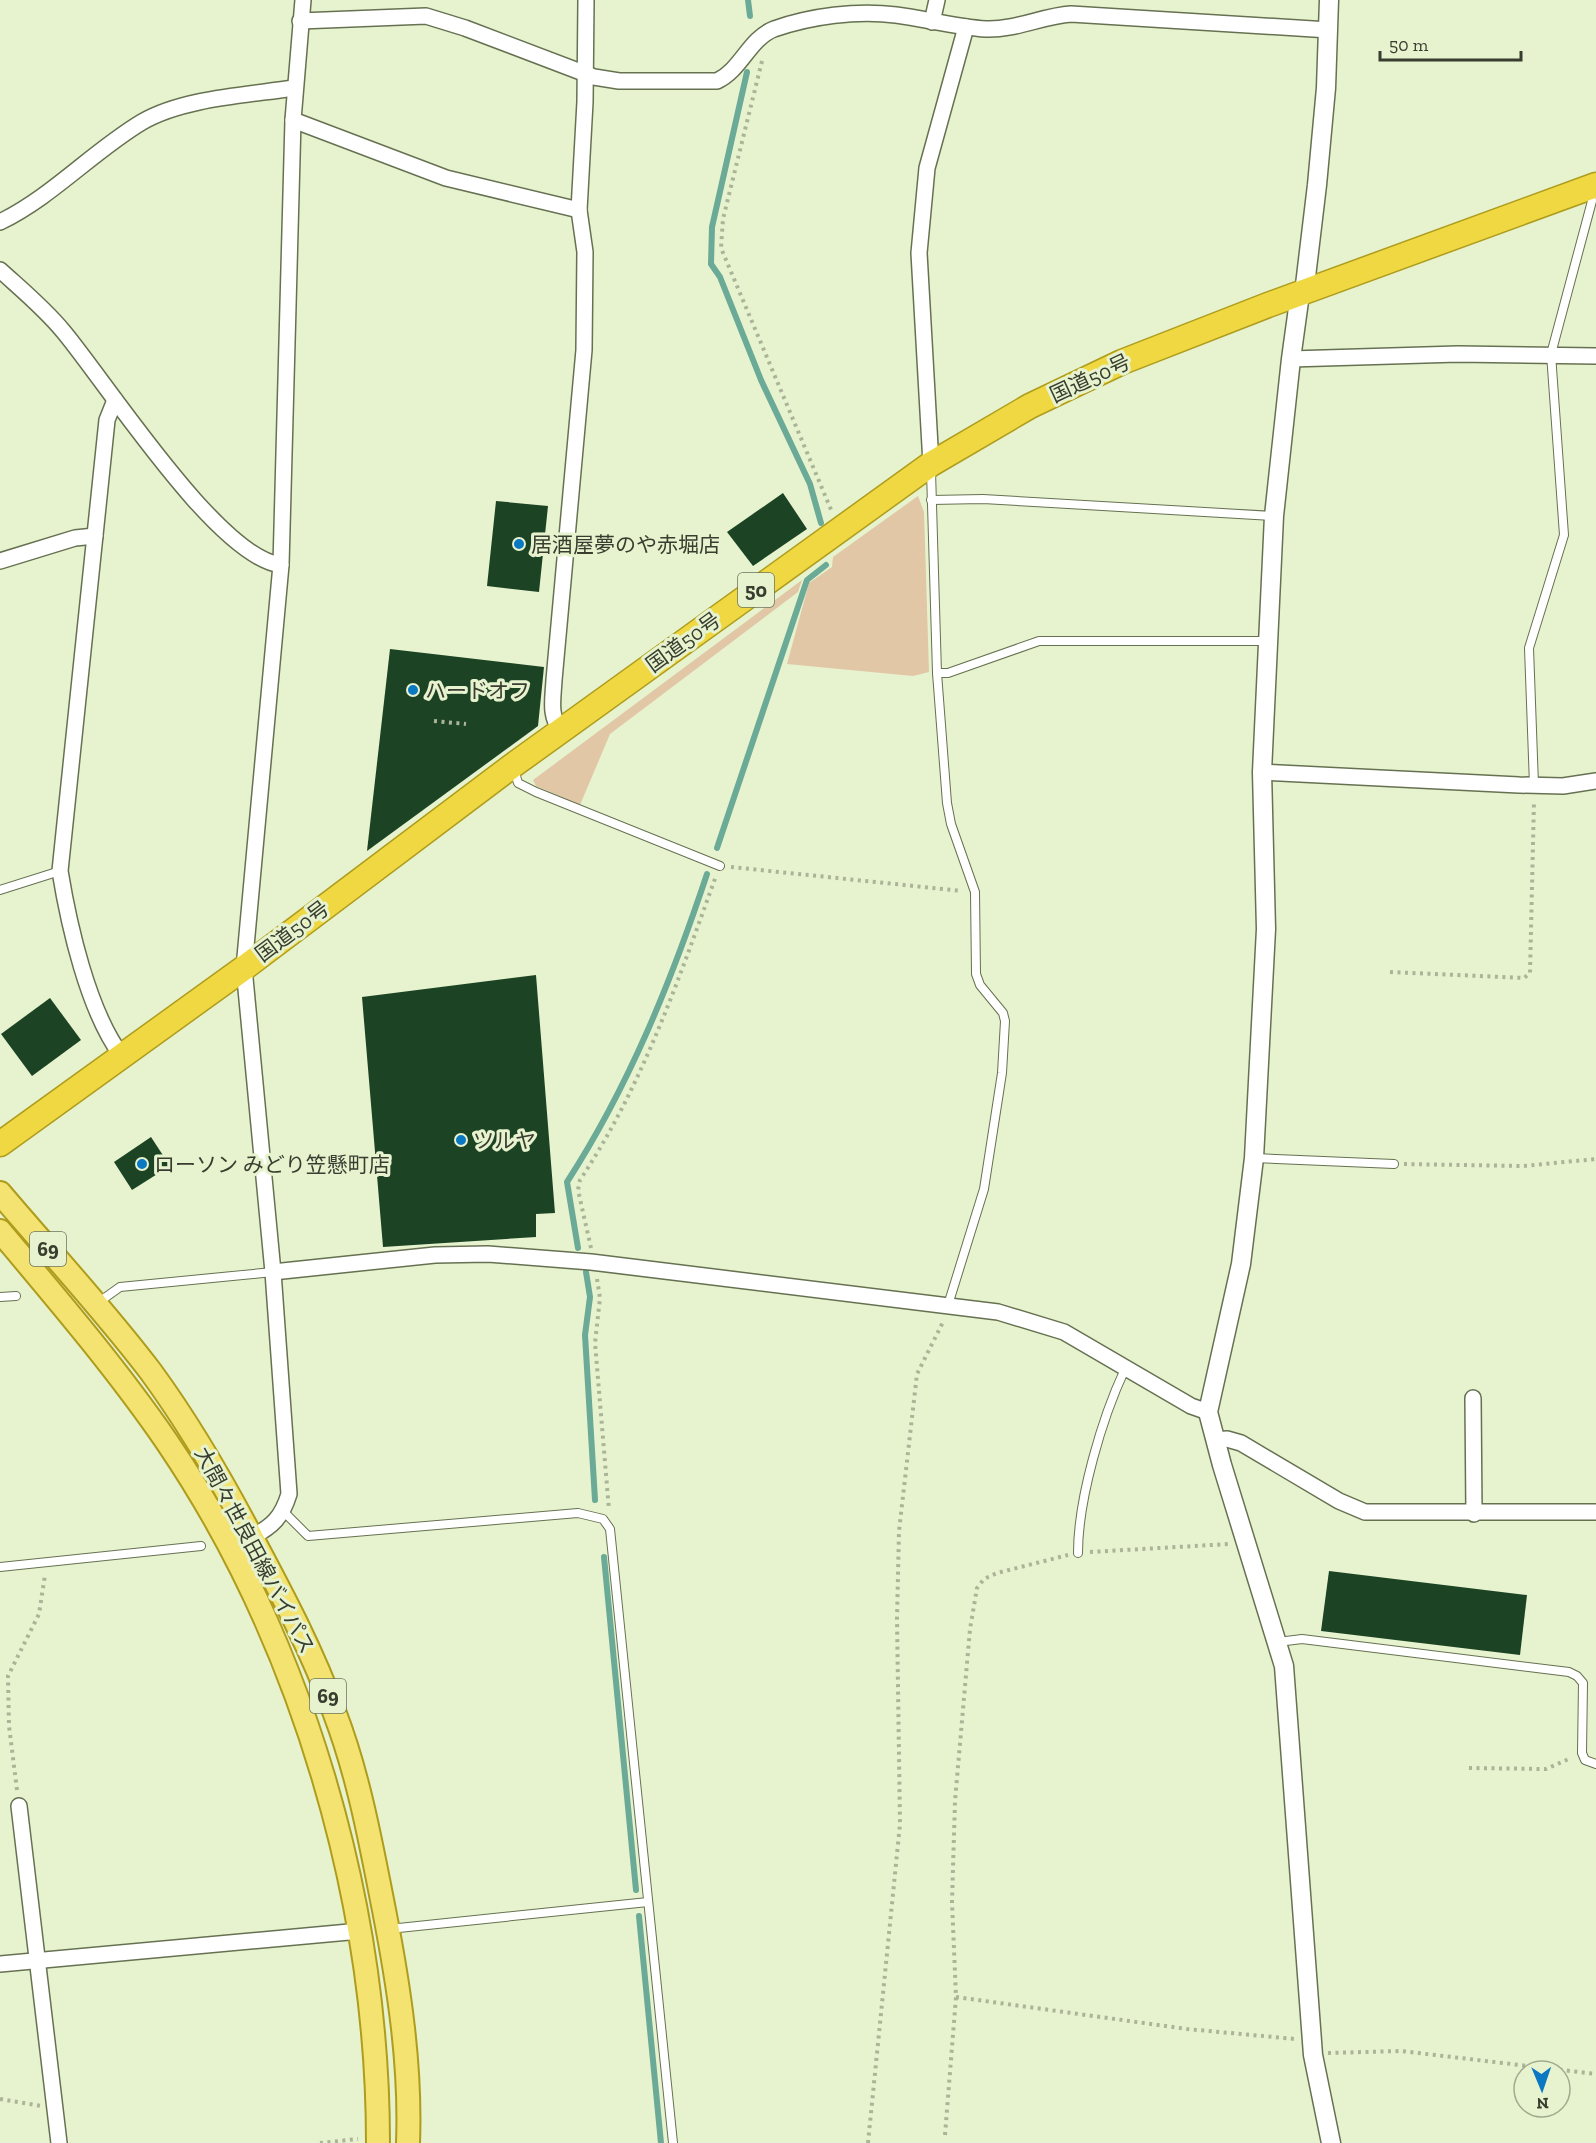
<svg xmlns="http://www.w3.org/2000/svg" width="1596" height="2143" viewBox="0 0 1596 2143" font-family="'Zilla Slab','Noto Sans JP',serif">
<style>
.green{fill:#e1c7a5}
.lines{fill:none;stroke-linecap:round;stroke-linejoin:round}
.stream{stroke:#6aaa96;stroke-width:6}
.building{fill:#1c4424}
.service-casing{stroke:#667151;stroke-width:10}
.minor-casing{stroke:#667151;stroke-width:18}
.tertiary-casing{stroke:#667151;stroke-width:21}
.primary-casing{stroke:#ae9c1d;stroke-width:26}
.trunk-casing{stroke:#ae9c1d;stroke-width:27}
.path{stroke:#abb498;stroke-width:4;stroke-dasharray:3 4.5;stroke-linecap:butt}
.service{stroke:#fff;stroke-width:8}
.minor{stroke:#fff;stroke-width:15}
.tertiary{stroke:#fff;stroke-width:18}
.primary{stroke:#f4e271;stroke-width:22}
.trunk{stroke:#f0d842;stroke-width:24}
.poi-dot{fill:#0b78c2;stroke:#e7f3cf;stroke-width:2}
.labels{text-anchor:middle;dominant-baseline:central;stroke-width:6;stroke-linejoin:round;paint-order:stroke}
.shield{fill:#e7f3cf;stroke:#6c745f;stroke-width:1.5}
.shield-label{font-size:20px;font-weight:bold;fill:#383d2f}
.street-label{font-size:21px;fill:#383d2f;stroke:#e7f3cf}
.poi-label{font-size:21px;fill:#383d2f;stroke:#e7f3cf;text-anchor:start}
</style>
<rect width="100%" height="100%" fill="#e7f3cf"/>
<!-- green -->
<g class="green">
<path d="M918 496 924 512 929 672 913 676 787 664 809 583 832 567 833 557Z"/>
<path d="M802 580 798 592 610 734 580 805 536 786 533 780Z"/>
</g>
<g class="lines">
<!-- stream -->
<g class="stream">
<path d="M748 0 750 16"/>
<path d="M747 72 712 227 711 264 720 277 761 380 810 484 821 523"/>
<path d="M717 848 807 580 826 565"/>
<path d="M578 1248 567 1182C629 1086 671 982 707 874"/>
<path d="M586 1272 590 1297 585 1335 595 1500"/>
<path d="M604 1557 636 1890"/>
<path d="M639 1916 661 2143"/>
</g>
</g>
<!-- building -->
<g class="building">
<path d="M783 493 807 529 753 566 727 532Z"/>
<path d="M496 501 548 506 539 592 487 586Z"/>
<path d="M390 649 544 667 538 726 367 851Z"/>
<path d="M536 975 555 1213 536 1214V1237L383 1247 362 997Z"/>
<path d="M50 998 81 1040 32 1076 1 1034Z"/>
<path d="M151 1137 170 1166 132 1190 114 1162Z"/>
<path d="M1329 1571 1527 1595 1520 1655 1321 1631Z"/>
</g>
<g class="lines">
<defs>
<g id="service">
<path d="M931 471 937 673 947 803 951 824 975 892 976 974 980 985 1003 1013 1005 1021 1002 1073 984 1189 948 1305"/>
<path d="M931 500 983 499 1274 516"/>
<path d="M937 673H948L1039 641H1267"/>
<path d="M514 769 518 783 536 792 720 866"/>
<path d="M1534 785 1529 648 1564 535 1551 354 1592 201 1590 189"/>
<path d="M0 890 60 871"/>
<path d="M1254 1158 1394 1164"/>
<path d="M0 1297 16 1296"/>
<path d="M99 1302 120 1287 273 1272"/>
<path d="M284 1512 308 1536 578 1513 603 1519 610 1529 673 2143"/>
<path d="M1078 1553C1078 1499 1102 1418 1125 1369"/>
<path d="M0 1567 201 1546"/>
<path d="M1278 1642 1302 1639 1569 1672 1577 1676 1583 1683 1582 1753 1585 1760 1596 1764"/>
<path d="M389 1929 648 1902"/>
</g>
<g id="minor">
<path d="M300 21 426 16 465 28 594 77 619 81H717C741 70 749 39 774 29 811 16 857 10 896 15 926 19 956 27 986 29 1016 30 1042 16 1071 14L1329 30"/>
<path d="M932 22 937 0"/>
<path d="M293 120 446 178 579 210"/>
<path d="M0 222C53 196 92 152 142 122 183 98 248 95 294 88"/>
<path d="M0 270C22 290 44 308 63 331 106 382 218 558 281 565"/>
<path d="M1291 359 1458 354 1596 356"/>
<path d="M115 400 107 420 60 871C69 926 88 1010 121 1055"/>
<path d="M931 464 919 253 927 168 966 27"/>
<path d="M0 561 75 538 95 536"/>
<path d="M561 731C549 715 553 700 554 680L584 350 585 252 579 210 585 102 586 0"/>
<path d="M1262 772 1519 785 1563 786 1596 781"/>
<path d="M273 1272 435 1255 488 1254 591 1262 998 1312 1064 1332 1191 1406 1208 1412"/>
<path d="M1473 1398 1474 1514"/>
<path d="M1215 1440 1227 1439 1241 1443 1339 1501 1365 1512H1596"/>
<path d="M252 1537C273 1526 282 1517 289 1494L273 1272 244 968 281 565 293 120 303 0"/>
<path d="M19 1806 59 2143"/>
<path d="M0 1964 360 1931"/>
</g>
<path id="tertiary" d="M1329 0 1326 88 1317 185 1305 285 1299 301 1291 359 1274 516 1262 772 1266 929 1254 1158 1241 1264 1208 1412 1222 1465 1284 1666 1313 2055 1331 2143"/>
<g id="primary">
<path d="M0 1193C50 1252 104 1310 151 1372 189 1424 221 1479 251 1536 282 1594 313 1652 335 1714 359 1777 371 1844 384 1910 399 1987 411 2065 408 2143"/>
<path d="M0 1231C58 1300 116 1368 167 1442 303 1642 378 1903 378 2143"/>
</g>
<path id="trunk" d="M0 1144 244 968 512 766 931 464 1030 406 1122 362 1268 305 1596 185"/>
</defs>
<!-- service casing -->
<use href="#service" class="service-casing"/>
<!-- minor casing -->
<use href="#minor" class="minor-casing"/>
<!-- tertiary casing -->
<use href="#tertiary" class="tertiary-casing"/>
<!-- primary casing -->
<use href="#primary" class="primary-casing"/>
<!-- trunk casing -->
<use href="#trunk" class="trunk-casing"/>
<!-- path -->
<g class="path">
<path d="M762 61 723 219 721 248 832 512"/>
<path d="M434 721 466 724"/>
<path d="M731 867 962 891"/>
<path d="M1390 972 1524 978 1530 973 1534 801"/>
<path d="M1404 1164 1523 1166 1596 1159"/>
<path d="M591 1248 578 1190 580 1180C642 1087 678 981 716 876"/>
<path d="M597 1279 600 1298 595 1343 609 1510"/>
<path d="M1090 1552 1229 1544"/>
<path d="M1469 1768 1546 1769 1571 1758"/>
<path d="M17 1790 9 1726 8 1676 39 1614 45 1575"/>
<path d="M956 1997 1187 2029 1295 2039"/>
<path d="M1328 2053 1401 2051 1596 2074"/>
<path d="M0 2099 41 2106"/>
<path d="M945 2135 956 1997 952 1902 955 1801 970 1629 977 1588 984 1579 997 1573 1068 1555"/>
<path d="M320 2143 358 2139"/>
<path d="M868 2143 900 1824 897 1619 899 1531 917 1374 944 1320"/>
</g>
<!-- service -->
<use href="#service" class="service"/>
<!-- minor -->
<use href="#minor" class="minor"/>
<!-- tertiary -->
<use href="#tertiary" class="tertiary"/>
<!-- primary -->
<use href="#primary" class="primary"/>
<!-- trunk -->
<use href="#trunk" class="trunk"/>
</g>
<!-- markers -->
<g class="poi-dot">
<circle cx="519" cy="544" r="6"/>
<circle cx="413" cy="690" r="6"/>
<circle cx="461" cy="1140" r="6"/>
<circle cx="142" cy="1164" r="6"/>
</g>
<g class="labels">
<!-- shield labels -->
<g class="shield">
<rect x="738" y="573" width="36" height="34" rx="4.5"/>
<rect x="30" y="1232" width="36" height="34" rx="4.5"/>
<rect x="310" y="1679" width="36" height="34" rx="4.5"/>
</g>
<g class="shield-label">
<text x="756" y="590">50</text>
<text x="48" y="1249">69</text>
<text x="328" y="1696">69</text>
</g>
<!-- street labels -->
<g class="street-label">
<text transform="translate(1090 378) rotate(-25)">国道50号</text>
<text transform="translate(683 642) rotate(-36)">国道50号</text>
<text transform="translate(292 931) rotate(-37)">国道50号</text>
<text transform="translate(255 1550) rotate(62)">大間々世良田線バイパス</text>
</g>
<!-- poi labels -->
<g class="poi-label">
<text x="531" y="544">居酒屋夢のや赤堀店</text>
<text x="425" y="690">ハードオフ</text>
<text x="473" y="1140">ツルヤ</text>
<text x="154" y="1164">ローソン みどり笠懸町店</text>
</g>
</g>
<!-- north arrow -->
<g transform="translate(1542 2089) rotate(178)"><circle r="28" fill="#e7f3cf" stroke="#a1aa8f" stroke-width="1.5"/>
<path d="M0-4.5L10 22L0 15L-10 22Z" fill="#0b78c2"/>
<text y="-9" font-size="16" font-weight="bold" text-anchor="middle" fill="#383d2f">N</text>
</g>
<!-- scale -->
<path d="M1380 51v9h141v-9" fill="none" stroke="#383d2f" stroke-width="3"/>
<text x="1389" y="51" font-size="18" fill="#383d2f" stroke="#e7f3cf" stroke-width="4.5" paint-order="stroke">50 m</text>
</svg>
